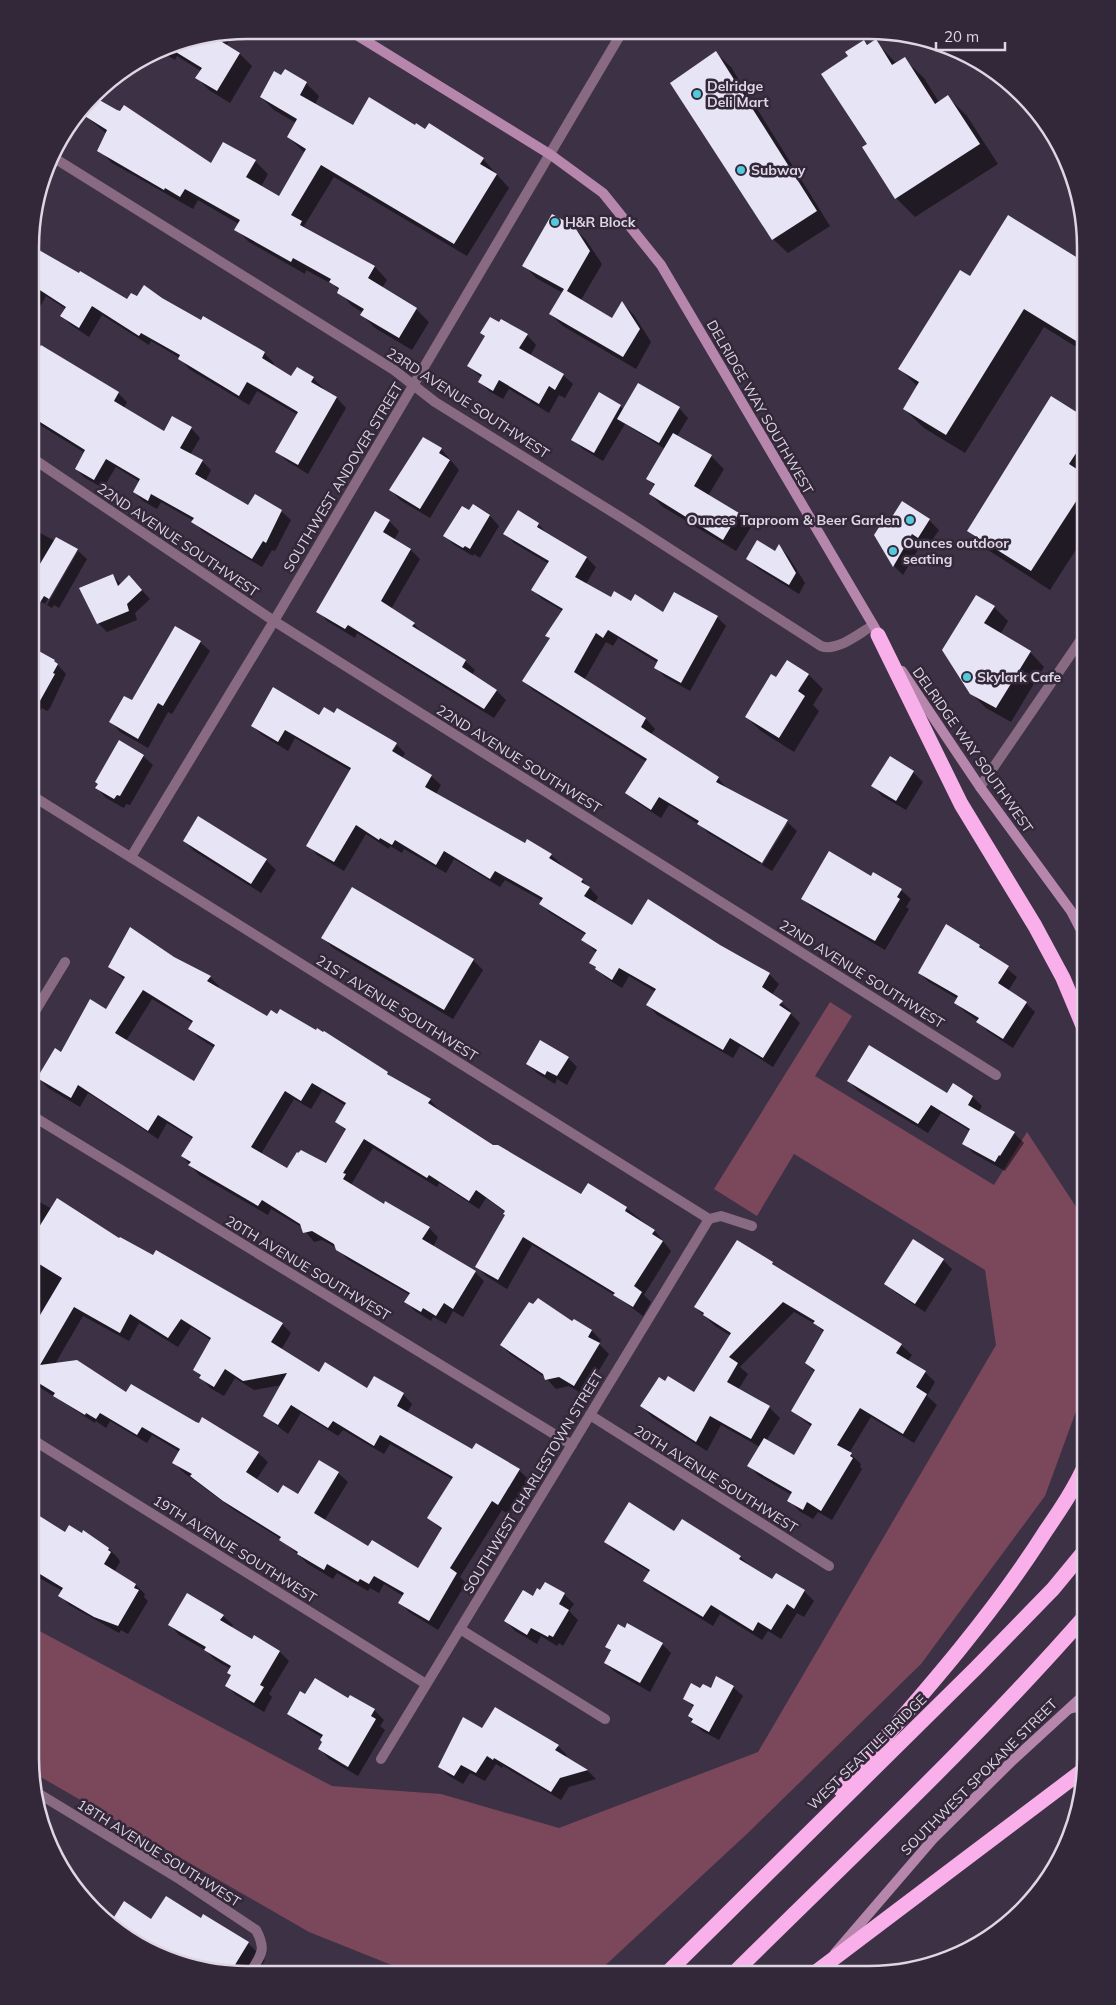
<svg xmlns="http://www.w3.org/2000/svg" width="1116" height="2005" viewBox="0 0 1116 2005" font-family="Mulish,sans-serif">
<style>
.green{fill:#7a475b}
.shadow{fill:#0007;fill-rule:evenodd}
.building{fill:#e7e4f5;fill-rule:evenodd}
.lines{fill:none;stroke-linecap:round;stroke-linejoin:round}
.minor{stroke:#886a82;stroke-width:10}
.secondary{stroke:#b686ac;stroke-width:10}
.motorway{stroke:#f9afea;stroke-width:15}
.motorway-bridge{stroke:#f9afea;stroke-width:15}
.poi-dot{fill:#53cadc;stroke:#33273a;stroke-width:2}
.labels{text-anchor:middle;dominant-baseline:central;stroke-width:5;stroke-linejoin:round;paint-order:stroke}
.poi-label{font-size:14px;font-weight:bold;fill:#ded6e3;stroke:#33273a;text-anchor:start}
.street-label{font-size:14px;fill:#ded6e3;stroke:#33273a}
.rim{fill:none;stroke:#ded6e3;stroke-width:2.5}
</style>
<rect width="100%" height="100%" fill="#3d3145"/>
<!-- green -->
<path class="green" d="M830 1002 852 1016 815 1076 994 1185 1027 1132 1086 1222V1384L1045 1496 921 1664 749 1832 596 1974H414L309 1932 32 1772 30 1759V1626L332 1786 441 1794 559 1828 758 1752 996 1345 985 1270 794 1154 757 1216 714 1189Z"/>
<!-- shadow -->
<g class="shadow">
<path d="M230 33 232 36 226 46 240 54 252 66 230 103 209 90 197 78 201 71 177 56 175 60 158 50 164 46 210 37 208 41 210 42 213 37Z"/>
<path d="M864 41 868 45 875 41 897 64 904 59 924 78 939 102 948 97 967 116 998 164 915 217 896 198 868 145 850 56Z"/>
<path d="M716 53 731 67 830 226 788 253 773 239Z"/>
<path d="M285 71 307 84 319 96 315 105 353 127 416 126 483 159 509 188 467 256 334 177 304 226 311 232 375 267 387 280 382 288 416 309 429 322 412 350 375 328 362 315 363 313 351 305 334 285 306 270 305 274 249 242 236 229 239 224 198 200 193 209 112 163 99 150 107 134 84 115 212 165 255 161 268 174 261 187 279 198 305 153 288 137 296 123 274 110 261 97Z"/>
<path d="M573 227 586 240 602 264 581 300 613 320 622 303 634 315 651 342 636 369 563 326 550 314 563 293 536 278 524 265Z"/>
<path d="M32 233 38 240 35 249 127 301 137 298 161 299 264 353 274 363 272 366 292 378 297 369 313 378 323 388 322 390 337 398 346 408 308 474 287 461 277 452 298 415 257 391 249 405 189 369 180 358 151 341 149 345 102 315 89 337 71 325 61 316 66 309 46 296 32 321Z"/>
<path d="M1086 265V353L1044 327 965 453 924 428 904 409 918 387 900 369 970 278Z"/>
<path d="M481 333 527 335 536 345 530 356 563 375 573 384 565 398 559 395 549 413 509 389 503 399 489 391 480 382 482 378 468 366 486 337Z"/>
<path d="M41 347 118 393 127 402 124 408 165 432 191 428 200 438 190 455 202 461 211 470 205 482 249 507 281 511 291 520 275 551 272 550 262 567 202 531 194 521 161 502 157 509 143 501 134 492 140 482 116 467 103 488 85 478 76 469 85 453 32 420V362Z"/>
<path d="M620 406 624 410 679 408 688 418 677 436 711 456 724 469 708 496 738 514 751 527 736 551 663 507 650 494 655 486 648 479 665 449 625 424 603 461 583 449 573 440Z"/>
<path d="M1086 420V534L1050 590 988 550 969 531Z"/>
<path d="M441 449 459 470 430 518 400 500 391 490Z"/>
<path d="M473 506 490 516 499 526 480 558 474 554 473 556 454 545 445 536Z"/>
<path d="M375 513 389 521 399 531 394 540 411 550 420 559 391 609 414 624 423 634 465 661 475 670 472 675 496 690 506 700 494 718 357 633 355 638 327 621 318 611Z"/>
<path d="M929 520 939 530 928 546 922 543 903 575 894 566 876 535 890 522Z"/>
<path d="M538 524 547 534 587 558 596 567 586 584 611 598 632 602 664 613 717 617 726 626 690 691 665 677 656 668 658 663 618 638 613 646 606 642 584 680 646 719 655 729 651 735 718 778 727 789 787 822 797 831 772 871 762 865 788 823H785L760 864 708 833 700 825 669 805 661 818 636 802 627 793 647 762 533 690 523 681 551 639 547 635 563 611 542 599 533 590 549 564 514 543 505 534Z"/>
<path d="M31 528 55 541 77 550 87 559 59 608 54 605 52 608 31 596ZM75 551H78L47 605 45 604Z"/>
<path d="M779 546 788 556 805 583 799 594 757 568 748 559 776 553Z"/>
<path d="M113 576 121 584 138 586 150 599 135 613 137 620 107 632 98 623Z"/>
<path d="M994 607 1008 621 1000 635 1030 652 1044 667 1011 722 986 708 971 693 944 650Z"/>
<path d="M200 642 210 651 172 714 168 712 148 748 120 732 111 722Z"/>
<path d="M54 661 66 674 50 708 47 711 42 708 41 710 31 705Z"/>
<path d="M788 662 809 675 823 689 813 705 819 711 794 752 761 731 746 717 777 679Z"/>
<path d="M320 716 396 744 389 757 397 745 405 753 402 759 431 776 441 785 436 794 525 844 551 855 561 864 560 866 582 880 598 897 594 904 633 927 719 946 769 974 779 984 772 995 791 1011 790 1013 800 1023 773 1067 740 1046 733 1058 657 1015 648 1005 656 992 629 976 622 988 606 978 591 963 597 953 583 940 586 935 550 913 541 904 543 901 505 880 500 887 454 859 446 873 404 849 402 853 390 846 389 849 366 834 344 871 317 855 308 845 351 771 295 738 288 751 262 735 252 726Z"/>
<path d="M143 756 153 765 130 805 126 804 124 808 106 798 97 788Z"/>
<path d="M890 758 913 772 923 782 906 810 882 796 873 786Z"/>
<path d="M199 818 266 860 276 870 261 893 194 851 184 841Z"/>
<path d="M871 877 901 890 911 899 906 907 909 909 885 950 813 908 803 899Z"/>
<path d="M323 938 473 960 483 970 453 1019 333 948Z"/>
<path d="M980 946 1017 977 1008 991 1026 1003 1035 1012 1013 1048 987 1031 978 1021 965 1012 956 1003 958 999 929 982 919 973Z"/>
<path d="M173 958 210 977 219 986 217 989 267 1018 387 1073 394 1079 430 1100 439 1110 438 1111 492 1146 582 1196 626 1208 655 1231 671 1251 644 1295 651 1302 643 1316 616 1296 532 1245 507 1289 486 1276 477 1267 507 1216 505 1212 486 1198 479 1209 439 1183 437 1187 373 1148 352 1183 353 1187 384 1206 429 1228 438 1237 433 1247 475 1272 484 1281 463 1317 453 1311 446 1324 433 1317 431 1321 415 1311 406 1302 410 1295 347 1259 337 1248 322 1240 314 1242 303 1228 271 1209 268 1215 199 1175 182 1156 193 1139 167 1123 158 1139 88 1093 80 1107 48 1088 39 1078 106 1010 125 980 109 967ZM152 999 193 1023 189 1029 199 1038 215 1048 194 1083 126 1041ZM322 1091 346 1106 337 1122 346 1131 327 1165 287 1170 261 1154 294 1099 311 1109Z"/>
<path d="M568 1058 577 1067 567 1085 557 1079 555 1084 537 1073 527 1064Z"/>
<path d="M849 1081 947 1094 953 1085 973 1097 982 1106 978 1113 1014 1133 1024 1143 1005 1171 973 1153 964 1143 970 1131 941 1113 928 1133 858 1091Z"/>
<path d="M31 1177 38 1184 31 1196Z"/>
<path d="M31 1197 52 1209 119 1240 282 1324 291 1333 281 1350 320 1374 367 1390 403 1394 412 1404 407 1413 472 1451 519 1470 529 1480 508 1514 502 1510 460 1577 466 1583 438 1630 409 1612 400 1602 403 1596 384 1584 379 1593 370 1588 368 1591 337 1573 333 1579 308 1564 281 1539 234 1510 183 1472 173 1462 180 1452 152 1435 147 1443 110 1421 106 1428 96 1421 95 1423 30 1381ZM83 1316 129 1341 139 1323 178 1347 191 1327 212 1341 194 1369 210 1388 224 1396 235 1378 254 1390 282 1385 264 1416 288 1434 301 1413 338 1436 343 1430 384 1454 390 1444 452 1479 428 1518 442 1530 419 1570 369 1548 324 1521 348 1482 338 1473 298 1496 279 1495 256 1480 268 1462 258 1453 196 1423 55 1364Z"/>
<path d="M943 1260 952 1269 925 1312 896 1293 886 1284Z"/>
<path d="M772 1263 779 1270 901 1345 912 1355 908 1361 925 1372 935 1382 927 1396 937 1405 914 1443 871 1417 849 1453 861 1464 860 1467 862 1469 832 1520 818 1512 813 1519 799 1511 789 1500 792 1495 759 1476 749 1466 760 1447 721 1425 707 1451 652 1417 642 1406 694 1394 731 1336 715 1326 695 1307ZM794 1312 817 1325 824 1333 806 1363 815 1372 792 1411 812 1427 794 1457 766 1441 780 1418 769 1407 738 1390 748 1374 740 1367Z"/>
<path d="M574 1320 592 1331 601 1340 599 1344 609 1354 584 1395 569 1386 556 1389 546 1378 511 1355 501 1345 573 1323Z"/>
<path d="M30 1523 66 1533 82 1535 84 1532 109 1549 118 1558 120 1562 114 1572 136 1585 145 1594 144 1597 148 1601 128 1634 121 1630 119 1633 69 1605 60 1595 63 1591 30 1573Z"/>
<path d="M675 1533 740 1557 750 1566 772 1581 804 1591 814 1601 804 1617 797 1613 781 1639 768 1631 762 1640 720 1614 713 1626 654 1590 644 1581 650 1572 615 1551 606 1542Z"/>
<path d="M564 1594 574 1604 569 1611 578 1620 563 1646 559 1643 557 1646 541 1636 537 1644 515 1631 506 1621 533 1598Z"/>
<path d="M223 1616 233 1625 231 1628 252 1641 280 1652 289 1661 269 1694 272 1697 264 1712 236 1695 226 1685 232 1676 229 1673 231 1669 215 1660 205 1650 179 1635 170 1625Z"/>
<path d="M662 1644 671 1653 650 1692 615 1672 605 1663 612 1652 607 1647Z"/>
<path d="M733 1687 743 1696 719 1740 702 1731 692 1722 689 1716 694 1707 685 1699 701 1690Z"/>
<path d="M306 1696 349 1700 351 1697 374 1710 384 1720 380 1726 385 1730 358 1776 329 1759 320 1749 324 1742 323 1738 298 1723 288 1714Z"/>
<path d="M483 1730 558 1746 567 1755 565 1758 588 1771 596 1779 569 1787 561 1800 503 1766 502 1768 496 1764 485 1781 470 1773 463 1784 449 1776 440 1767Z"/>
<path d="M201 1920 248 1943 265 1960 258 1973H218L163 1958 110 1925 152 1921Z"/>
</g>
<!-- building -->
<g class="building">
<path d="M214 37 240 53 217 91 195 78 202 68 166 46Z"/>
<path d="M876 39 892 65 905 57 935 104 948 95 980 144 895 199 862 147 867 144 821 74 848 56 845 52 864 40 867 45Z"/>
<path d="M716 51 817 211 772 240 670 83Z"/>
<path d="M285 69 307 82 300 95 353 125 369 97 415 125 416 123 425 129 429 123 484 158 480 164 497 174 454 244 321 165 291 215 302 221 300 225 375 266 368 278 417 308 399 338 360 315 364 309 337 293 339 288 329 282 331 279 293 258 291 262 234 230 240 220 185 189 180 197 165 188 164 190 97 151 107 130 83 115 94 97 117 110 120 111 124 105 211 163 223 142 256 160 246 177 279 196 306 149 287 137 297 119 260 97 274 71 281 75Z"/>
<path d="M552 214 574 226 590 251 567 291 612 318 622 301 640 329 623 357 549 314 564 289 522 266Z"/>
<path d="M1008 215 1086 263V347L1024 309 946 435 903 409 919 382 898 369 960 270 970 276Z"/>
<path d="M32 246 79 273 80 271 127 299 131 293 137 296 144 285 162 298 201 320 203 316 265 352 262 358 291 376 297 367 314 377 311 382 337 397 298 465 275 452 298 412 247 382 239 396 178 359 180 355 141 333 139 336 92 306 79 328 60 316 66 307 32 285Z"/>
<path d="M490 317 499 322 501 319 528 334 519 348 564 374 555 390 549 386 539 404 499 380 493 391 478 382 482 375 467 366 485 336 480 333Z"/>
<path d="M41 345 119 392 114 401 164 431 172 416 192 427 180 448 203 460 195 474 248 505 255 494 282 510 266 543 263 541 252 559 191 522 194 518 151 494 148 501 133 492 140 479 106 459 94 480 75 469 85 450 32 417V359Z"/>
<path d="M638 383 680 407 659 443 617 419Z"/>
<path d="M599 392 621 405 594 453 571 440Z"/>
<path d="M1051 396 1086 418V438L1069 464 1086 475V486L1031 571 967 531Z"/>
<path d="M673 433 712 455 694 486 739 513 723 540 649 494 655 484 646 479Z"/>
<path d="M423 437 442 448 439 453 450 460 420 509 389 490Z"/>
<path d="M902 501 930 519 918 538 912 534 893 567 874 535 885 518 890 520Z"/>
<path d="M473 504 490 515 470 549 465 546 463 548 443 536 462 506 469 510Z"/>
<path d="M518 510 539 523 537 527 587 557 575 577 611 597 614 591 631 601 635 594 663 612 674 592 718 616 681 683 654 668 658 660 608 630 603 638 596 633 574 672 646 718 641 727 719 777 716 782 788 820 762 863 697 824 699 821 659 797 651 810 625 793 647 759 522 681 550 638 545 636 563 609 531 590 549 561 503 534Z"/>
<path d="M375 511 390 520 383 532 411 549 381 601 415 623 412 626 466 660 462 667 497 690 484 709 348 625 345 629 316 612Z"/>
<path d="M56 537 78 549 49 599 44 596 31 617V579Z"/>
<path d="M757 540 775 551 779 544 796 573 789 585 746 559Z"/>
<path d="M113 574 118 586 129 575 142 590 127 604 129 611 97 624 79 588Z"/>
<path d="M976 595 995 606 984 623 1031 651 996 708 970 694 942 650Z"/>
<path d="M175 626 201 641 163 706 158 703 138 739 109 722 124 696 132 700Z"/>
<path d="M37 650 55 660 54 661 58 664 53 673 55 674 31 717V659Z"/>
<path d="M787 660 809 674 798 691 805 696 779 738 745 717 771 674 776 677Z"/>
<path d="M273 687 319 715 324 707 334 713 337 708 397 743 392 751 432 775 425 787 525 843 527 839 552 854 549 858 583 879 581 882 590 887 584 896 632 925 648 899 720 945 770 973 762 987 783 1001 779 1005 791 1013 763 1058 730 1038 723 1050 646 1005 656 989 619 968 612 980 595 969 596 967 589 963 597 950 581 940 586 933 539 904 543 898 495 871 490 879 444 851 436 865 395 840 392 845 380 838 379 840 356 825 334 862 306 846 351 768 285 730 278 742 251 726Z"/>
<path d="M119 740 144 755 120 796 117 795 114 799 95 788 98 784 95 782Z"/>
<path d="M890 756 914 771 896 801 871 786Z"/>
<path d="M198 816 267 859 251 884 183 841Z"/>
<path d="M829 851 871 876 873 872 902 889 897 897 900 899 875 941 801 899Z"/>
<path d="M352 887 474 959 444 1010 321 938Z"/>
<path d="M946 924 980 945 979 947 1009 966 998 983 1027 1002 1003 1039 976 1022 979 1018 954 1003 958 996 918 973Z"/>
<path d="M130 927 174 957 211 976 207 981 267 1016 271 1010 277 1014 280 1009 316 1030 317 1028 323 1032 324 1031 388 1072 387 1074 431 1099 428 1103 493 1145H498L581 1194 588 1183 627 1207 625 1211 655 1230 652 1234 663 1241 634 1286 642 1292 633 1307 613 1295 615 1293 523 1237 498 1280 475 1267 505 1215 503 1214 505 1211 476 1190 469 1201 429 1175 427 1178 364 1139 343 1173 346 1174 343 1179 384 1204 385 1201 430 1227 422 1239 476 1271 453 1309 444 1303 436 1316 423 1308 421 1312 404 1302 410 1293 336 1250 334 1244 312 1231 303 1233 300 1224 262 1200 258 1206 188 1165 191 1162 181 1156 193 1137 158 1115 148 1131 78 1085 71 1098 37 1078 55 1048 61 1052 90 999 106 1009 125 977 108 967ZM143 990 193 1021 188 1029 215 1045 194 1081 115 1033ZM312 1083 346 1103 335 1122 346 1129 326 1163 301 1150 298 1153 297 1152 287 1168 251 1147 285 1091 301 1101Z"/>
<path d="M540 1040 569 1057 557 1076 547 1071 545 1075 526 1064Z"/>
<path d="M869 1045 947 1093 953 1083 973 1096 968 1105 1015 1132 1000 1156 999 1155 995 1162 962 1144 970 1129 931 1105 918 1124 847 1081Z"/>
<path d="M57 1198 119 1238 120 1237 153 1255 156 1250 283 1323 271 1342 319 1372 325 1362 367 1388 374 1376 404 1393 397 1406 472 1449 476 1443 520 1469 498 1505 492 1501 450 1568 457 1573 429 1621 398 1603 404 1593 374 1576 369 1584 360 1579 358 1582 327 1564 324 1570 297 1554 298 1552 279 1540 281 1537 223 1501 190 1476 192 1474 172 1463 180 1449 142 1427 137 1435 100 1413 96 1419 86 1413 85 1415 53 1396 55 1393 32 1379 30 1381V1332L62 1278 31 1259V1240ZM74 1307 120 1333 130 1314 168 1338 181 1319 211 1338 193 1370 201 1375 199 1378 214 1387 225 1369 243 1381 287 1373 263 1416 278 1425 291 1405 328 1428 333 1421 374 1446 380 1435 453 1477 427 1518 442 1528 418 1568 372 1540 368 1546 314 1513 339 1472 319 1460 298 1494 283 1485 278 1493 246 1472 259 1452 202 1417 199 1423 196 1422 131 1384 126 1392 77 1360 40 1365Z"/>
<path d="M913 1239 944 1259 915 1304 884 1284Z"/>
<path d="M737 1240 773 1262 772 1264 902 1344 896 1353 926 1371 916 1387 927 1394 903 1434 860 1408 837 1445 852 1453 850 1456 853 1458 821 1511 807 1502 803 1510 787 1501 792 1492 747 1466 764 1438 794 1455 812 1424 791 1411 815 1370 805 1363 824 1330 813 1323 815 1321 783 1302 729 1357 738 1363 727 1382 770 1406 751 1439 710 1416 696 1442 640 1406 659 1377 665 1381 668 1376 694 1392 731 1333 703 1315 704 1313 694 1307Z"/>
<path d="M538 1298 572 1321 574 1319 592 1330 588 1337 600 1343 574 1386 559 1377 545 1380 543 1374 500 1345 529 1302 533 1304Z"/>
<path d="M629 1502 674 1531 682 1519 741 1556 739 1559 772 1579 776 1573 805 1590 794 1609 787 1604 771 1630 758 1622 753 1631 711 1605 703 1617 643 1581 650 1570 604 1542Z"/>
<path d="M30 1510 65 1532 69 1525 82 1533 83 1530 109 1548 108 1550 111 1552 104 1564 136 1584 134 1588 139 1590 118 1626 94 1617 58 1596 63 1588 30 1568Z"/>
<path d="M545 1582 565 1593 559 1604 569 1610 553 1637 549 1635 548 1637 531 1628 527 1635 504 1621 523 1590 533 1596 537 1588 540 1590Z"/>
<path d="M187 1593 224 1615 220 1620 252 1639 254 1635 280 1651 260 1685 264 1687 254 1703 225 1686 231 1675 227 1673 231 1666 204 1650 206 1647 168 1625Z"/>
<path d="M627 1623 663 1643 640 1683 604 1663 611 1650 605 1647 618 1624 625 1628Z"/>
<path d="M716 1676 734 1686 709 1732 691 1722 693 1719 688 1716 694 1705 683 1699 691 1683 700 1688 703 1684 711 1688Z"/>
<path d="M315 1678 348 1698 350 1695 375 1709 371 1716 376 1719 348 1767 318 1749 322 1742 320 1740 323 1735 287 1714 300 1691 305 1694Z"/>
<path d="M495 1707 559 1745 555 1750 588 1770 560 1778 551 1792 494 1758 493 1760 487 1756 476 1773 461 1765 454 1776 438 1767 463 1717 482 1728Z"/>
<path d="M166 1896 201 1918 203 1914 249 1942 230 1973H218L163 1958 109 1925 124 1901 151 1919Z"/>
</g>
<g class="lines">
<!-- minor -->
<g class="minor">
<path d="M51 156 394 370 435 402 622 518 821 646C837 652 858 634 872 626"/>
<path d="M32 458 274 621 996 1075"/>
<path d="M980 787 1082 638"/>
<path d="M31 795 709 1219 721 1216 752 1226"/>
<path d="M131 857 274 621 622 32"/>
<path d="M31 1018 65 962"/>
<path d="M31 1115 572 1445"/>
<path d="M590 1415 829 1566"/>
<path d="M30 1438 426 1684"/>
<path d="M460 1629 605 1719"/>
<path d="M381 1759 709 1219"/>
<path d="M36 1792 181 1880 256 1930C267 1950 261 1955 250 1973"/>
</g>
<!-- secondary -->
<g class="secondary">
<path d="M350 31 551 155 603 193 661 265 882 640"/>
<path d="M902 671 980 787 1071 911 1086 940"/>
<path d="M1069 1709 1086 1705"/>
<path d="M835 1953 933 1839 1013 1760 1086 1693"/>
</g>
<!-- motorway -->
<g class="motorway">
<path d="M878 635 961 804 1035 926 1063 978 1086 1033"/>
<path d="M840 1789C912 1706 986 1625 1045 1532 1060 1510 1075 1488 1086 1463"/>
<path d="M666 1974 976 1668 1053 1589 1086 1549"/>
<path d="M732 1975C851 1857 975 1742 1086 1615"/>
</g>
<!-- motorway-bridge -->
<path class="motorway-bridge" d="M812 1975 1086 1768"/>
</g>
<!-- markers -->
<g class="poi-dot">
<circle cx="697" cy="94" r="5"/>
<circle cx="741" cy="170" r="5"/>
<circle cx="555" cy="222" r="5"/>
<circle cx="910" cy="520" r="5"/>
<circle cx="893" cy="551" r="5"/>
<circle cx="967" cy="677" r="5"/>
</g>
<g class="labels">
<!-- poi labels -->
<g class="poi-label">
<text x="707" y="86">Delridge<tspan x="707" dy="16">Deli Mart</tspan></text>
<text x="751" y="170">Subway</text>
<text x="565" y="222">H&amp;R Block</text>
<text x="900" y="520" text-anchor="end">Ounces Taproom &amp; Beer Garden</text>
<text x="903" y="543">Ounces outdoor<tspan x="903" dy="16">seating</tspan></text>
<text x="977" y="677">Skylark Cafe</text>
</g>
<!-- street labels -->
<g class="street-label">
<text transform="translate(468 403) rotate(33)">23RD AVENUE SOUTHWEST</text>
<text transform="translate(760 407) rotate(60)">DELRIDGE WAY SOUTHWEST</text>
<text transform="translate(343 477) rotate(-59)">SOUTHWEST ANDOVER STREET</text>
<text transform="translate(178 540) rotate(34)">22ND AVENUE SOUTHWEST</text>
<text transform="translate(973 750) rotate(55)">DELRIDGE WAY SOUTHWEST</text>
<text transform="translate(519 759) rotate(32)">22ND AVENUE SOUTHWEST</text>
<text transform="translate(862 974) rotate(32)">22ND AVENUE SOUTHWEST</text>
<text transform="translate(397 1008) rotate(32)">21ST AVENUE SOUTHWEST</text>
<text transform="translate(308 1268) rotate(31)">20TH AVENUE SOUTHWEST</text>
<text transform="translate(716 1479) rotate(32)">20TH AVENUE SOUTHWEST</text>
<text transform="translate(533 1482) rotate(-59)">SOUTHWEST CHARLESTOWN STREET</text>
<text transform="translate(235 1549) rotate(32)">19TH AVENUE SOUTHWEST</text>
<text transform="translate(867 1752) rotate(-44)">WEST SEATTLE BRIDGE</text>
<text transform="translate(979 1777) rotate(-45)">SOUTHWEST SPOKANE STREET</text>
<text transform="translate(159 1853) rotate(32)">18TH AVENUE SOUTHWEST</text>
</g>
</g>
<!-- crop -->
<path d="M0 0H1116V2005H0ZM247 39H869A208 208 0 0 1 1077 247V1758A208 208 0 0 1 869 1966H247A208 208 0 0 1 39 1758V247A208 208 0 0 1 247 39Z" fill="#33273a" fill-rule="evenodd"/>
<path class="rim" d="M247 39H869A208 208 0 0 1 1077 247V1758A208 208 0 0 1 869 1966H247A208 208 0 0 1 39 1758V247A208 208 0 0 1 247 39Z"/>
<!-- scale -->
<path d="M936 42v8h69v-8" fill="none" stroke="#ded6e3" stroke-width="2.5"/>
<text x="944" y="42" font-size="15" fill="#ded6e3" stroke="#33273a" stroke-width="4" paint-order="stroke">20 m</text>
</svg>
